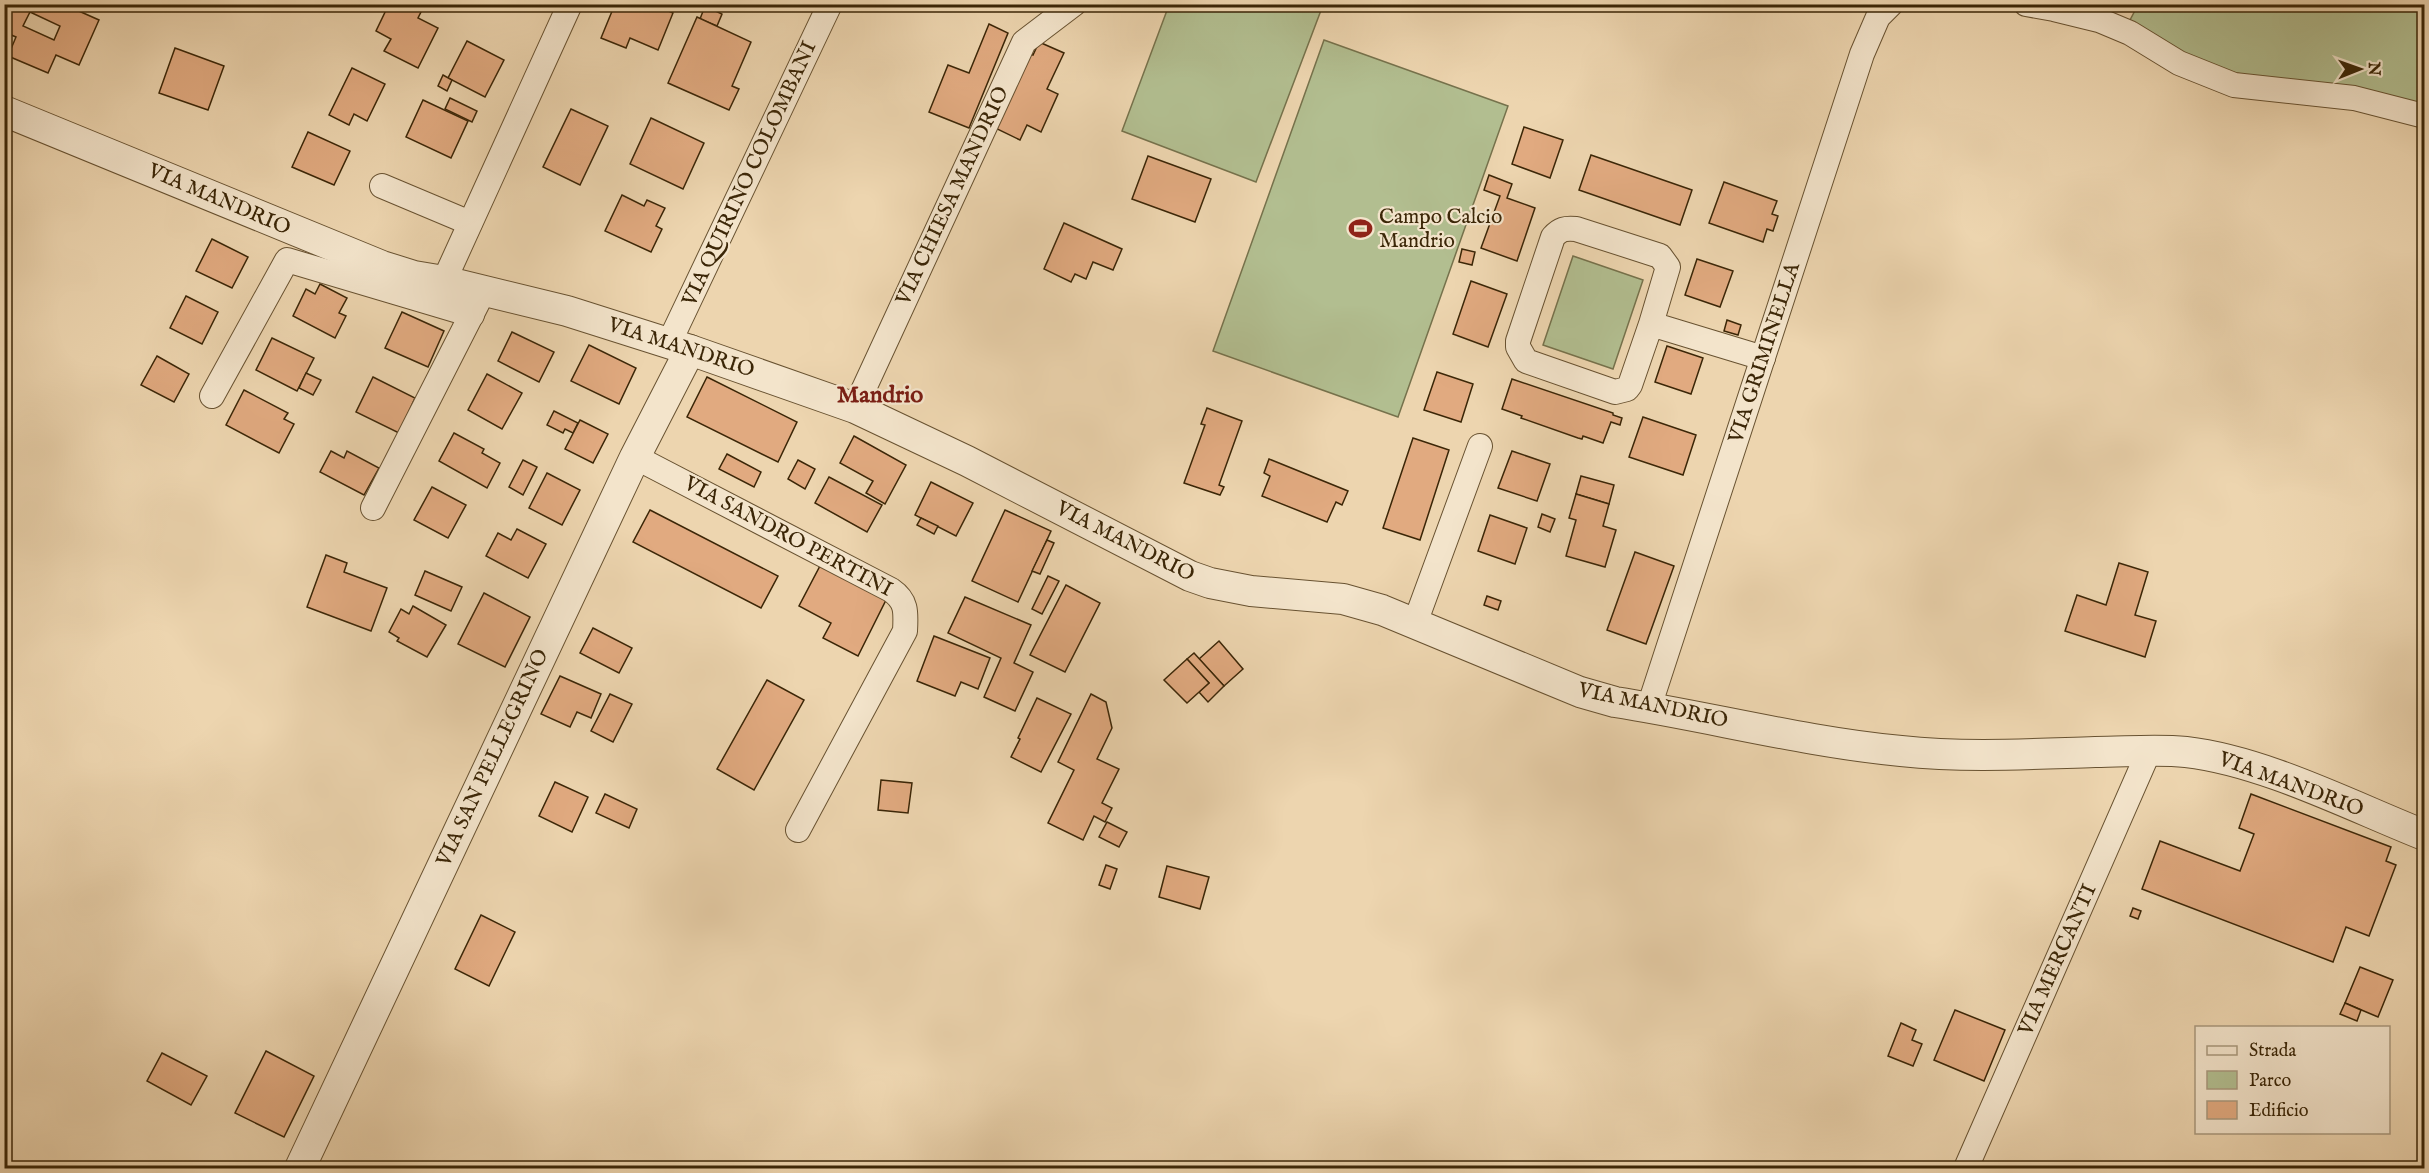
<svg xmlns="http://www.w3.org/2000/svg" width="2429" height="1173" viewBox="0 0 2429 1173" font-family="'IM FELL English',serif">
<style>
.green{fill:#b2be90;stroke:#76724c;stroke-width:1.5}
.building{fill:#e1aa80;stroke:#3b2607;stroke-width:1.5;fill-rule:evenodd}
.lines{fill:none;stroke-linecap:round;stroke-linejoin:round}
.minor-casing{stroke:#685231;stroke-width:26}
.tertiary-casing{stroke:#685231;stroke-width:32}
.minor{stroke:#f3e4cb;stroke-width:24}
.tertiary{stroke:#f3e4cb;stroke-width:30}
.labels{text-anchor:middle;dominant-baseline:central;stroke-width:4.5;stroke-linejoin:round;paint-order:stroke}
.street-label{font-size:21px;fill:#3b2607;stroke:#f3e4cb}
.poi-label{font-size:21px;fill:#3b2607;stroke:#f3e4cb;text-anchor:start}
.quarter-label{font-size:24px;font-weight:bold;fill:#7a1f14;stroke:#f3e4cb}
</style>
<rect width="100%" height="100%" fill="#edd5af"/>
<filter id="stains"><feTurbulence type="fractalNoise" baseFrequency=".00333" numOctaves="4"/><feColorMatrix values="0 0 0 0 .2 0 0 0 0 .09 0 0 0 0 .02 0 0 0 .5 -.17"/></filter>
<radialGradient id="worn" r=".72"><stop offset=".6" stop-color="#630" stop-opacity="0"/><stop offset="1" stop-color="#630" stop-opacity=".3"/></radialGradient>
<!-- green -->
<g class="green">
<path d="M1169 5H1323L1256 182 1122 131Z"/>
<path d="M2138 5H2424V114L2355 95 2220 70 2122 35Z"/>
<path d="M1324 40 1508 106 1398 417 1213 351Z"/>
<path d="M1573 256 1643 280 1613 369 1543 345Z"/>
</g>
<!-- building -->
<g class="building">
<path d="M7 4H63L99 20 79 65 56 55 48 73 8 56 16 37 4 32V11ZM30 12 60 26 54 40 23 26Z"/>
<path d="M389 4H416L423 8 418 18 438 28 418 68 384 51 391 39 376 31Z"/>
<path d="M615 4H653L673 13 658 50 630 38 626 48 601 38Z"/>
<path d="M705 6 722 14 717 26 700 19Z"/>
<path d="M697 17 751 42 732 86 739 89 729 110 668 83Z"/>
<path d="M989 24 1008 33 969 128 929 112 948 65 969 73Z"/>
<path d="M467 41 504 60 485 97 448 78Z"/>
<path d="M1039 42 1064 53 1047 89 1058 94 1041 132 1027 125 1020 140 991 126 1025 52 1033 55Z"/>
<path d="M175 48 224 66 208 110 159 93Z"/>
<path d="M352 68 385 84 367 121 354 114 349 125 329 115Z"/>
<path d="M443 75 452 80 447 91 438 86Z"/>
<path d="M450 98 477 111 472 122 445 109Z"/>
<path d="M423 100 468 121 451 158 406 137Z"/>
<path d="M571 109 608 126 580 185 543 167Z"/>
<path d="M651 118 704 143 683 189 630 164Z"/>
<path d="M1524 127 1563 140 1550 178 1512 164Z"/>
<path d="M308 132 350 151 334 185 292 167Z"/>
<path d="M1591 155 1692 190 1680 225 1579 190Z"/>
<path d="M1148 156 1211 179 1195 222 1132 199Z"/>
<path d="M1489 175 1512 184 1507 198 1535 208 1517 261 1481 248 1500 196 1484 190Z"/>
<path d="M1724 182 1777 201 1772 214 1778 216 1773 231 1767 229 1763 242 1709 223Z"/>
<path d="M622 195 644 206 647 200 665 208 656 226 662 229 651 252 605 231Z"/>
<path d="M1064 223 1122 249 1113 270 1093 262 1086 279 1075 274 1071 282 1044 269Z"/>
<path d="M212 239 248 257 232 288 196 271Z"/>
<path d="M1462 249 1475 252 1472 265 1459 262Z"/>
<path d="M1697 259 1733 271 1720 307 1685 295Z"/>
<path d="M1471 281 1507 294 1488 347 1453 334Z"/>
<path d="M320 284 347 298 339 313 346 316 335 338 293 316 306 289 315 294Z"/>
<path d="M186 296 218 312 202 344 170 328Z"/>
<path d="M402 312 444 331 428 367 385 348Z"/>
<path d="M1727 320 1741 325 1738 335 1724 331Z"/>
<path d="M512 332 554 352 539 382 498 361Z"/>
<path d="M272 338 314 358 297 391 256 370Z"/>
<path d="M589 345 636 368 619 404 571 381Z"/>
<path d="M1667 346 1703 358 1691 394 1655 382Z"/>
<path d="M157 356 189 374 174 402 141 385Z"/>
<path d="M1437 372 1473 384 1461 422 1424 410Z"/>
<path d="M306 373 321 380 313 395 299 388Z"/>
<path d="M487 374 522 393 502 429 468 410Z"/>
<path d="M373 377 415 398 399 433 356 412Z"/>
<path d="M707 377 797 422 778 462 687 417Z"/>
<path d="M1512 379 1613 413V415L1622 418 1620 425 1611 422 1603 443 1583 436 1582 439 1578 438 1521 418 1522 416 1502 409Z"/>
<path d="M244 390 288 413 284 419 294 424 279 453 226 425Z"/>
<path d="M1207 408 1242 421 1219 485 1224 487 1220 495 1184 483 1205 425 1201 424Z"/>
<path d="M554 411 578 423 573 433 565 429 563 433 547 425Z"/>
<path d="M1643 417 1696 435 1683 475 1629 457Z"/>
<path d="M580 420 608 434 593 463 565 449Z"/>
<path d="M454 433 484 449 482 453 500 463 487 488 439 461Z"/>
<path d="M854 436 906 465 885 504 866 493 873 481 840 463Z"/>
<path d="M1413 438 1449 450 1420 540 1383 528Z"/>
<path d="M331 451 344 458 347 451 379 468 364 495 320 472Z"/>
<path d="M1512 451 1550 464 1537 501 1498 488Z"/>
<path d="M727 454 761 472 754 487 719 469Z"/>
<path d="M1269 459 1348 491 1342 505 1336 502 1327 522 1262 496 1270 476 1264 473Z"/>
<path d="M523 460 537 467 523 495 509 487Z"/>
<path d="M798 460 815 469 805 489 788 479Z"/>
<path d="M547 473 580 490 562 525 529 508Z"/>
<path d="M1581 476 1614 485 1609 504 1576 494Z"/>
<path d="M829 477 882 505 867 532 815 503Z"/>
<path d="M931 482 973 503 956 536 915 515Z"/>
<path d="M432 487 466 505 448 538 414 520Z"/>
<path d="M1576 494 1609 504 1603 526 1616 530 1605 567 1566 556 1576 520 1569 518Z"/>
<path d="M650 510 778 576 761 608 633 542Z"/>
<path d="M1005 510 1051 531 1018 602 972 581Z"/>
<path d="M1542 514 1555 519 1550 532 1538 527Z"/>
<path d="M1490 515 1527 528 1515 564 1478 551Z"/>
<path d="M921 518 938 526 934 534 917 525Z"/>
<path d="M517 529 546 544 528 578 486 556 498 533 511 540Z"/>
<path d="M1047 540 1054 543 1040 574 1032 571Z"/>
<path d="M1635 552 1674 566 1646 644 1607 630Z"/>
<path d="M326 555 347 563 344 572 387 588 371 631 307 607Z"/>
<path d="M2119 563 2148 572 2135 615 2156 621 2145 657 2065 631 2077 595 2106 605Z"/>
<path d="M821 564 887 598 858 656 823 638 831 623 799 606Z"/>
<path d="M425 571 462 587 451 611 415 595Z"/>
<path d="M1048 576 1059 581 1042 614 1032 609Z"/>
<path d="M1066 585 1100 603 1065 672 1030 655Z"/>
<path d="M484 593 530 617 505 667 458 644Z"/>
<path d="M1487 596 1501 601 1498 610 1484 605Z"/>
<path d="M965 597 1031 625 1014 663 1033 672 1015 711 984 697 1001 658 948 633Z"/>
<path d="M413 606 446 625 427 657 397 641 399 638 389 632 401 609 409 614Z"/>
<path d="M593 628 632 648 619 673 580 653Z"/>
<path d="M934 636 990 658 978 689 961 682 955 696 917 681Z"/>
<path d="M1219 641 1243 669 1224 686 1199 659Z"/>
<path d="M1194 653 1224 686 1208 702 1199 692 1209 683 1187 659Z"/>
<path d="M1187 659 1209 683 1187 703 1164 680Z"/>
<path d="M560 676 601 694 591 718 577 712 570 727 541 714Z"/>
<path d="M767 680 804 700 754 790 717 769Z"/>
<path d="M610 694 632 704 613 742 591 731Z"/>
<path d="M1091 694 1106 702 1112 728 1097 759 1119 769 1102 803 1112 808 1105 822 1094 816 1083 840 1048 823 1074 770 1058 762Z"/>
<path d="M1037 698 1071 714 1041 772 1011 757 1020 739 1018 738Z"/>
<path d="M881 780 912 783 908 813 878 810Z"/>
<path d="M555 782 588 797 572 832 539 816Z"/>
<path d="M605 794 637 809 629 828 596 813Z"/>
<path d="M2251 794 2391 847 2386 861 2396 865 2369 936 2346 927 2333 962 2142 889 2160 841 2240 871 2254 834 2239 828Z"/>
<path d="M1107 822 1127 832 1119 847 1099 837Z"/>
<path d="M1106 865 1117 869 1110 889 1099 885Z"/>
<path d="M1167 866 1209 877 1200 909 1159 897Z"/>
<path d="M2133 908 2141 911 2138 919 2130 916Z"/>
<path d="M481 915 515 932 489 986 455 969Z"/>
<path d="M2360 967 2393 980 2378 1017 2345 1003Z"/>
<path d="M2345 1003 2361 1010 2357 1021 2340 1014Z"/>
<path d="M1955 1010 2005 1030 1984 1081 1934 1060Z"/>
<path d="M1901 1023 1916 1030 1912 1040 1922 1044 1913 1066 1888 1056Z"/>
<path d="M266 1051 314 1076 284 1137 235 1113Z"/>
<path d="M162 1053 207 1076 191 1105 147 1081Z"/>
</g>
<g class="lines">
<defs>
<g id="minor">
<path d="M2026 4 2054 9 2099 20 2130 33 2179 63 2234 85 2354 98 2424 116"/>
<path d="M382 186 470 223"/>
<path d="M444 281 570 4"/>
<path d="M1651 324 1630 385 1627 389 1615 392 1526 361 1518 347V341L1553 237C1560 229 1565 228 1576 229L1660 256 1668 267 1651 324 1763 358"/>
<path d="M669 343 830 4"/>
<path d="M212 396 287 260 472 315"/>
<path d="M855 408 1024 42 1074 4"/>
<path d="M635 457 891 590C907 601 906 612 905 631L798 830"/>
<path d="M373 508 478 302"/>
<path d="M1415 623 1480 446"/>
<path d="M1649 707 1862 54 1878 17 1891 4"/>
<path d="M1966 1168 2149 751"/>
</g>
<g id="tertiary">
<path d="M4 111 382 266 414 276 444 281 567 311 690 350 855 408 967 461 1190 576 1210 583 1251 591 1343 599 1382 610 1580 692 1615 702C1711 717 1805 742 1901 751 1965 758 2031 754 2095 752 2125 752 2156 749 2186 752 2264 761 2351 806 2424 835"/>
<path d="M300 1168 635 457 690 350"/>
</g>
</defs>
<!-- minor casing -->
<use href="#minor" class="minor-casing"/>
<!-- tertiary casing -->
<use href="#tertiary" class="tertiary-casing"/>
<!-- minor -->
<use href="#minor" class="minor"/>
<!-- tertiary -->
<use href="#tertiary" class="tertiary"/>
</g>
<!-- icons -->
<defs>
<symbol id="stadium-bare" viewBox="-9 -9 18 18"><path d="M0-5a6.5 5 0 1 0 0 10a6.5 5 0 1 0 0-10ZM-3.5-1.8h7v3.6h-7Z" fill="#8f2418" stroke="#f3e4cb" stroke-width="2.5" paint-order="stroke"/></symbol>
</defs>
<g fill-rule="evenodd">
<use href="#stadium-bare" x="1344" y="212" width="33" height="33"/>
</g>
<g class="labels">
<!-- street labels -->
<g class="street-label">
<text transform="translate(750 174) rotate(-65)">VIA QUIRINO COLOMBANI</text>
<text transform="translate(953 196) rotate(-65)">VIA CHIESA MANDRIO</text>
<text transform="translate(219 200) rotate(23)">VIA MANDRIO</text>
<text transform="translate(681 348) rotate(18)">VIA MANDRIO</text>
<text transform="translate(1765 353) rotate(-72)">VIA GRIMINELLA</text>
<text transform="translate(788 537) rotate(28)">VIA SANDRO PERTINI</text>
<text transform="translate(1125 542) rotate(27)">VIA MANDRIO</text>
<text transform="translate(1653 706) rotate(12)">VIA MANDRIO</text>
<text transform="translate(493 758) rotate(-65)">VIA SAN PELLEGRINO</text>
<text transform="translate(2291 785) rotate(20)">VIA MANDRIO</text>
<text transform="translate(2058 960) rotate(-66)">VIA MERCANTI</text>
</g>
<!-- poi labels -->
<g class="poi-label">
<text x="1379" y="217">Campo Calcio<tspan x="1379" dy="24">Mandrio</tspan></text>
</g>
<!-- quarter labels -->
<g class="quarter-label">
<text x="880" y="395">Mandrio</text>
</g>
</g>
<!-- margin -->
<rect width="2429" height="1173" fill="none" stroke="#edd5af" stroke-width="24"/>
<rect x="6" y="6" width="2417" height="1161" fill="none" stroke="#3b2607" stroke-width="3"/>
<rect x="12" y="12" width="2405" height="1149" fill="none" stroke="#3b2607" stroke-width="1.5"/>
<!-- legend -->
<rect x="2195" y="1026" width="195" height="108" fill="#f3e4cb" stroke="#a9987d" stroke-width="1.5"/>
<rect x="2207" y="1046" width="30" height="9" fill="#f3e4cb" stroke="#a9987d" stroke-width="1.5"/>
<text x="2249" y="1056" font-size="18" fill="#3b2607">Strada</text>
<rect x="2207" y="1071" width="30" height="18" fill="#b2be90" stroke="#a9987d" stroke-width="1.5"/>
<text x="2249" y="1086" font-size="18" fill="#3b2607">Parco</text>
<rect x="2207" y="1101" width="30" height="18" fill="#e1aa80" stroke="#a9987d" stroke-width="1.5"/>
<text x="2249" y="1116" font-size="18" fill="#3b2607">Edificio</text>
<!-- north arrow -->
<g transform="translate(2360 69) rotate(89)" stroke="#f3e4cb" stroke-width="4.5" paint-order="stroke">
<path d="M0-4.5L10 22L0 15L-10 22Z" fill="#3b2607"/>
<text y="-9" font-size="16" font-weight="bold" text-anchor="middle" fill="#3b2607">N</text>
</g>
<rect width="100%" height="100%" filter="url(#stains)"/>
<rect width="100%" height="100%" fill="url(#worn)"/>
</svg>
